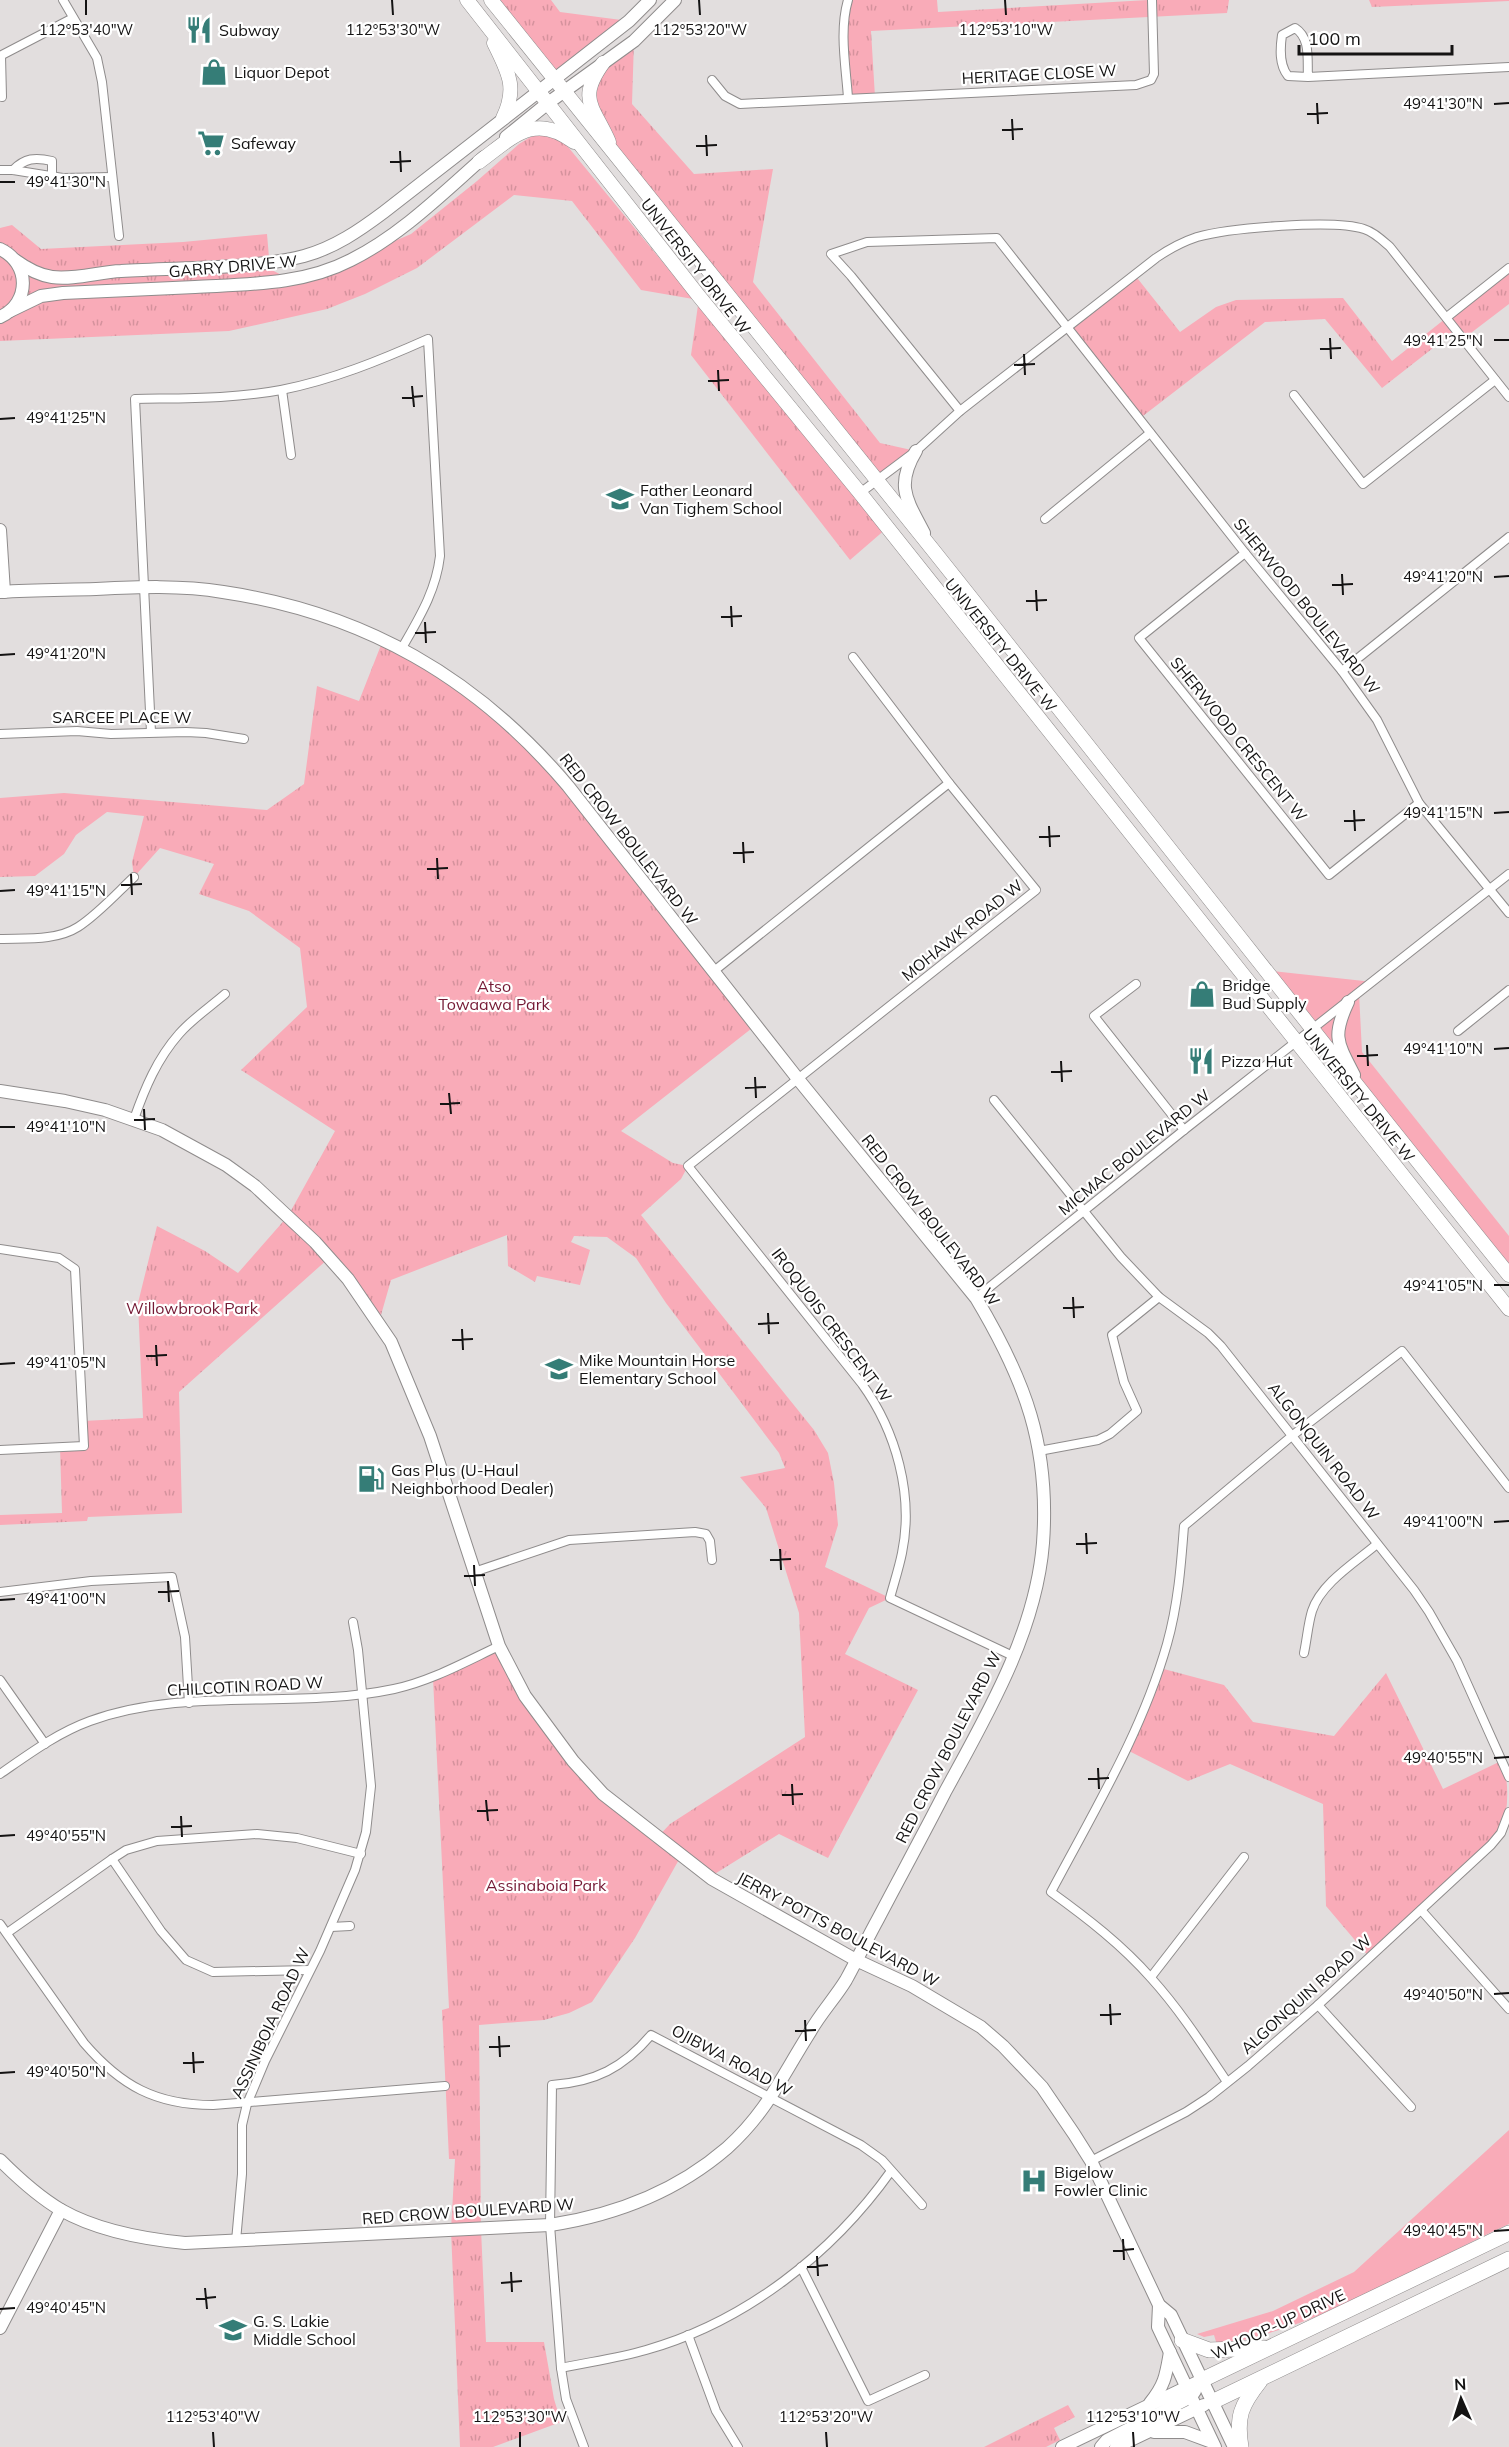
<svg xmlns="http://www.w3.org/2000/svg" width="1509" height="2447" viewBox="0 0 1509 2447" font-family="Mulish,sans-serif">
<style>
.green{fill:#f9abb8}
.park{fill:url(#park-tufts)}
.lines{fill:none;stroke-linecap:round;stroke-linejoin:round}
.street-casing{stroke:#8f8c8c;stroke-width:10}
.secondary-casing{stroke:#8f8c8c;stroke-width:14}
.primary-casing{stroke:#8f8c8c;stroke-width:15}
.highway-casing{stroke:#8f8c8c;stroke-width:16}
.street{stroke:#fff;stroke-width:8}
.secondary{stroke:#fff;stroke-width:12}
.primary{stroke:#fff;stroke-width:14}
.highway{stroke:#fff;stroke-width:15}
.ticks{fill:none;stroke:#141313;stroke-width:2}
.labels{text-anchor:middle;dominant-baseline:central;stroke-width:4.5;stroke-linejoin:round;paint-order:stroke}
.poi-label{font-size:16px;fill:#141313;stroke:#fff;text-anchor:start}
.street-label{font-size:16px;fill:#141313;stroke:#fff}
.park-label{font-size:16px;fill:#741934;stroke:#fff}
.ticks-label{font-size:15px;text-anchor:middle;fill:#141313;stroke:#fff;stroke-width:4.5;stroke-linejoin:round;paint-order:stroke}
</style>
<defs>
<pattern id="park-tufts" width="24" height="20" patternUnits="userSpaceOnUse" patternTransform="scale(1.5)"><rect width="24" height="20" fill="#f9abb8"/><path d="M3 7l-1-3M5 7V3M7 7l1-3M15 17l-1-3M17 17v-4M19 17l1-3" fill="none" stroke="#d5929d"/></pattern>
</defs>
<rect width="100%" height="100%" fill="#e2dede"/>
<!-- green -->
<g class="green">
<path d="M1263 970 1373 982 1359 993 1362 1052 1509 1236V1275Z"/>
<path d="M1509 2130V2224C1417 2266 1317 2330 1217 2345L1214 2335 1204 2337 1197 2334 1273 2311 1354 2272Z"/>
</g>
<!-- park -->
<g class="park">
<path d="M492 0H551L560 12 629 21 555 79Z"/>
<path d="M848 0H937L938 12 1148 0H1229L1227 13 871 31 875 97 848 98 844 32Z"/>
<path d="M1369 0H1509V1L1372 7Z"/>
<path d="M634 41 632 104 694 174 773 169 753 282 880 443 916 451 877 480 619 163 589 85Z"/>
<path d="M544 134 564 142 693 299 641 290 572 201 514 195 417 268 365 294 327 309 229 331 0 341V228L12 225 41 249 183 242 267 234 270 269 289 279 327 270 411 234 477 181 519 144 532 136Z"/>
<path d="M1509 268V304L1463 339 1456 330 1382 388 1325 319 1265 322 1139 419 1067 327 1134 274 1180 332 1216 307 1236 300 1343 298 1392 361Z"/>
<path d="M698 305 887 528 850 560 691 355Z"/>
<path d="M383 640 402 648 527 742 756 1025 621 1131 673 1163 688 1166 681 1179 641 1215 814 1430 828 1453 834 1483 838 1525 825 1567 890 1598 869 1608 845 1654 918 1690 828 1858 779 1834 705 1880 681 1856 635 1938 592 2002 569 2013 544 2020 479 2025 481 2229 486 2342H544L554 2399 561 2422 493 2447H460L451 2230 455 2159H449L442 2010 449 2008 433 1678 499 1646 512 1672 615 1807 653 1842 670 1824 805 1737 799 1613 766 1508 740 1477 785 1468 779 1453 666 1303 636 1258 607 1237 574 1236 571 1242 590 1250 580 1285 537 1276 535 1282 508 1266 507 1235 391 1280 379 1322 329 1258 179 1392 182 1513 88 1517 87 1521 0 1525V1515L62 1513 60 1447 84 1446 82 1421 143 1418 138 1303 157 1226 205 1251 238 1273 288 1216 335 1131 241 1070 307 1007 300 948 249 911 199 894 214 864 160 848 134 877 132 862 144 816 107 812 76 835 64 854 35 876 0 877V798L64 793 267 810 304 784 317 686 359 701Z"/>
<path d="M1160 1668 1224 1685 1253 1722 1334 1736 1386 1673 1443 1789 1503 1760C1509 1786 1509 1808 1501 1833L1370 1958 1326 1906 1323 1804 1230 1764 1188 1781 1127 1750Z"/>
<path d="M1068 2405 1075 2417 1054 2428 1060 2440 1046 2447H984Z"/>
</g>
<g class="lines">
<defs>
<g id="street">
<path d="M63 0 97 58 102 82 119 236"/>
<path d="M0 56 73 18"/>
<path d="M1 56 2 97"/>
<path d="M1308 77C1307 60 1311 38 1295 28L1282 35C1280 49 1279 65 1288 76L1308 77 1509 67"/>
<path d="M712 80 725 96 740 104 1136 85 1151 80 1154 74 1152 0"/>
<path d="M848 98C846 67 839 31 848 0"/>
<path d="M0 170H13L63 178 112 177"/>
<path d="M13 170C25 158 35 157 52 161V176"/>
<path d="M1447 317 1509 268"/>
<path d="M282 390 291 455"/>
<path d="M1294 395 1363 484 1495 380"/>
<path d="M960 411 851 276 831 254 867 242 997 238 1245 553 1342 671 1377 720 1419 803 1509 913"/>
<path d="M860 493 916 451 960 411 1156 258C1169 249 1182 242 1197 237 1229 228 1334 219 1364 229 1374 232 1382 240 1390 247L1509 397"/>
<path d="M1045 519 1150 433"/>
<path d="M1245 553 1139 638 1329 875 1419 803"/>
<path d="M853 657 949 783 1036 890 688 1166 862 1384C896 1431 914 1495 902 1553 899 1568 894 1583 890 1598L1013 1656"/>
<path d="M1342 671 1509 537"/>
<path d="M151 732 135 399C184 398 233 399 281 390 332 380 381 360 428 339L440 556C436 591 419 618 402 648"/>
<path d="M0 734 77 731 111 734 186 732 206 733 244 739"/>
<path d="M0 939C25 938 56 941 78 927 97 915 117 893 134 877"/>
<path d="M714 971 949 783"/>
<path d="M1136 984 1094 1016 1184 1130"/>
<path d="M1458 1031 1509 990"/>
<path d="M994 1100 1121 1257 1159 1297 1208 1333 1221 1346 1414 1590 1429 1612 1457 1661 1509 1777"/>
<path d="M134 1119C145 1088 157 1059 179 1034 192 1019 210 1007 225 994"/>
<path d="M0 1249 59 1258 75 1269 84 1446 0 1450"/>
<path d="M976 1298 1184 1130 1509 874"/>
<path d="M1039 1451 1098 1440 1110 1434 1137 1411 1124 1382 1112 1335 1159 1297"/>
<path d="M474 1572 569 1540 695 1532 706 1534 710 1541 712 1560"/>
<path d="M0 1592 91 1581 172 1577 185 1637 189 1703"/>
<path d="M1304 1653C1307 1639 1308 1624 1312 1611 1321 1583 1356 1562 1377 1544"/>
<path d="M0 1680 45 1744"/>
<path d="M0 1774C29 1754 57 1733 90 1721 187 1686 295 1710 394 1689 431 1681 465 1662 499 1646"/>
<path d="M112 1859 161 1931 186 1960 213 1972 309 1970"/>
<path d="M1421 1910 1509 2009"/>
<path d="M0 1924 84 2043C121 2086 156 2105 213 2105L445 2086"/>
<path d="M331 1927 350 1926"/>
<path d="M7 1933 112 1859 126 1850 157 1841 257 1834 297 1838 361 1854"/>
<path d="M1151 1977 1244 1857"/>
<path d="M1318 2005 1411 2107"/>
<path d="M1227 2082C1203 2046 1180 2010 1151 1978 1122 1945 1087 1918 1051 1892 1094 1811 1142 1732 1167 1644 1178 1605 1181 1566 1184 1526L1293 1435 1402 1351 1509 1488"/>
<path d="M1091 2161 1186 2112 1209 2097 1248 2066 1318 2005 1491 1845 1501 1833 1509 1812"/>
<path d="M236 2241 242 2174V2125L247 2104 265 2061 320 1951 355 1870 366 1832 371 1786 358 1650 353 1622"/>
<path d="M801 2267 868 2401 925 2375"/>
<path d="M688 2335 716 2411 738 2447"/>
<path d="M561 2368C589 2362 619 2358 646 2350 745 2322 832 2254 891 2171"/>
<path d="M584 2447 566 2399 561 2368 550 2225 552 2085C595 2082 623 2068 651 2035L861 2145 882 2160 922 2205"/>
</g>
<g id="secondary">
<path d="M506 137 548 103 634 41 675 0"/>
<path d="M0 249C30 263 31 303 0 317"/>
<path d="M15 260C26 268 38 275 52 277 74 280 99 272 121 271 177 267 250 270 304 256 334 248 360 230 384 212L629 21 650 0"/>
<path d="M10 311 41 296 63 293C107 291 151 289 195 287 248 284 303 285 351 260 401 235 443 193 484 157"/>
<path d="M916 451C895 486 907 500 924 533"/>
<path d="M0 530 4 592"/>
<path d="M0 592C32 590 64 590 96 589 138 587 181 585 223 592 364 613 476 677 568 786L798 1079 976 1298C1025 1380 1050 1446 1043 1543 1036 1632 987 1715 945 1792 923 1835 900 1877 878 1919 867 1939 857 1960 846 1980 835 1998 820 2014 810 2032 782 2076 767 2112 727 2148 676 2192 616 2215 550 2225L185 2243C143 2239 98 2231 61 2210 39 2197 18 2178 0 2160"/>
<path d="M1348 1002C1332 1036 1337 1042 1354 1075"/>
<path d="M0 1091 65 1101 105 1110 162 1130 226 1165 255 1186 315 1242 348 1279 391 1342 430 1436 499 1646 525 1696 573 1761 603 1794 712 1879 856 1960 912 1986 981 2027 1003 2046 1042 2087 1074 2134 1091 2161 1159 2305 1171 2315 1234 2447"/>
<path d="M1159 2305 1158 2327 1215 2447"/>
<path d="M0 2328 61 2210"/>
<path d="M1150 2403C1165 2385 1166 2375 1170 2352"/>
<path d="M1154 2432H1185L1212 2442"/>
<path d="M1062 2447 1202 2380"/>
<path d="M1101 2447 1107 2440 1191 2397 1195 2391"/>
<path d="M1116 2447 1204 2405"/>
</g>
<g id="primary">
<path d="M467 0 698 295 860 493 1509 1309"/>
<path d="M491 0C637 184 786 366 933 550 1125 791 1315 1035 1509 1275"/>
<path d="M494 43C508 72 518 87 503 118"/>
<path d="M603 63C577 99 593 106 609 142"/>
<path d="M479 162C513 137 534 112 574 142"/>
</g>
<g id="highway">
<path d="M1182 2340 1209 2350 1264 2348"/>
<path d="M1202 2380 1509 2233"/>
<path d="M1212 2402 1509 2259"/>
<path d="M1241 2447C1236 2417 1241 2405 1260 2381"/>
</g>
</defs>
<!-- street casing -->
<use href="#street" class="street-casing"/>
<!-- secondary casing -->
<use href="#secondary" class="secondary-casing"/>
<!-- primary casing -->
<use href="#primary" class="primary-casing"/>
<!-- highway casing -->
<use href="#highway" class="highway-casing"/>
<!-- street -->
<use href="#street" class="street"/>
<!-- secondary -->
<use href="#secondary" class="secondary"/>
<!-- primary -->
<use href="#primary" class="primary"/>
<!-- highway -->
<use href="#highway" class="highway"/>
</g>
<!-- ticks -->
<path class="ticks" d="M86 0V15M392 0 393 15M699 0 700 15M1005 0 1006 15M1317 103 1318 124M1494 104 1509 103M1307 114 1328 113M1012 119 1013 140M1002 130 1023 129M706 135 707 156M696 146 717 145M400 151 401 172M390 162 411 161M0 182H15M1330 338 1331 359M1494 340H1509M1320 349 1341 348M1024 354 1025 375M1014 365 1035 364M718 370 719 391M708 381 729 380M412 386 414 407M402 398 423 396M0 419 15 418M1342 574 1343 595M1494 577 1509 576M1332 585 1353 584M1036 590 1037 611M1026 601 1047 600M731 606 732 627M721 617 742 616M425 622 426 643M415 633 436 632M0 655 15 654M1354 810 1355 831M1494 813 1509 812M1344 821 1365 820M1049 826 1050 847M1039 837 1060 836M743 842 744 863M733 853 754 852M437 858 438 879M427 869 448 868M131 874 132 895M121 885 142 884M0 891 15 890M1367 1045 1368 1066M1494 1049 1509 1048M1357 1056 1378 1055M1061 1061 1062 1082M1051 1072 1072 1071M755 1077 756 1098M745 1088 766 1087M449 1093 451 1114M440 1104 460 1103M144 1109 145 1130M134 1120 155 1119M0 1127H15M1494 1285H1509M1073 1297 1074 1318M1063 1308 1084 1307M768 1313 769 1334M758 1324 779 1323M462 1329 463 1350M452 1340 473 1339M156 1345 157 1366M146 1356 167 1355M0 1364 15 1363M1494 1522 1509 1521M1086 1533 1087 1554M1076 1544 1097 1543M780 1549 781 1570M770 1560 791 1559M474 1565 475 1586M464 1576 485 1575M168 1581 169 1602M158 1592 179 1591M0 1600 15 1599M1494 1758 1509 1757M1098 1768 1099 1789M1088 1779 1109 1778M792 1784 793 1805M782 1795 803 1794M486 1800 488 1821M477 1811 498 1810M181 1816 182 1837M171 1827 192 1826M0 1836 15 1835M1494 1994 1509 1993M1110 2004 1111 2025M1100 2015 1121 2014M805 2020 806 2041M795 2031 816 2030M499 2036 500 2057M489 2047 510 2046M193 2052 194 2073M183 2063 204 2062M0 2073 15 2072M1494 2231 1509 2230M1123 2239 1124 2260M1113 2251 1134 2249M817 2256 818 2276M807 2267 828 2265M511 2272 512 2292M501 2283 522 2281M205 2288 207 2309M196 2299 216 2297M0 2309 15 2308M213 2432 214 2447M520 2432V2447M826 2432 827 2447M1133 2432 1134 2447"/>
<!-- icons -->
<defs>
<symbol id="restaurant-bare" viewBox="-9 -9 18 18"><path d="M-5-6h1v4h1v-4h1v4h1v-4h1v5L-1.5 .5V6h-2V.5L-5-1ZM5-6V6H3V1.5H1.5Q1.5-4 5-6Z" fill="#357d77" stroke="#fff" stroke-width="2.5" paint-order="stroke"/></symbol>
<symbol id="shop-bare" viewBox="-9 -9 18 18"><path d="M-5-2.5h2.3a2.7 3.5 0 0 1 5.4 0H5L5.5 6h-11ZM-1.5-2.5h3a1.5 2.3 0 0 0-3 0Z" fill="#357d77" stroke="#fff" stroke-width="2.5" paint-order="stroke"/></symbol>
<symbol id="supermarket-bare" viewBox="-9 -9 18 18"><path d="M-6-5.5h2.5l.6 2H6L4.5 2H-2.5L-4.4-4H-6ZM-1.5 3.2a1.3 1.3 0 1 0 .1 0ZM3 3.2a1.3 1.3 0 1 0 .1 0Z" fill="#357d77" stroke="#fff" stroke-width="2.5" paint-order="stroke"/></symbol>
<symbol id="school-bare" viewBox="-9 -9 18 18"><path d="M0-5L7-2L0 1L-7-2ZM-4 1L0 2.5L4 1V4Q0 6-4 4Z" fill="#357d77" stroke="#fff" stroke-width="2.5" paint-order="stroke"/></symbol>
<symbol id="fuel-bare" viewBox="-9 -9 18 18"><path d="M-5.5-6h7V0h2V4h1.3V-2.5L3-4.5l.8-.8L6-3V5H2.5V1h-1V6h-7ZM-4.2-4.7v3.2H.2V-4.7Z" fill="#357d77" stroke="#fff" stroke-width="2.5" paint-order="stroke"/></symbol>
<symbol id="hospital-bare" viewBox="-9 -9 18 18"><path d="M-5-5h3v3.5h4V-5h3V5h-3V1.5h-4V5h-3Z" fill="#357d77" stroke="#fff" stroke-width="2.5" paint-order="stroke"/></symbol>
</defs>
<g fill-rule="evenodd">
<use href="#restaurant-bare" x="180" y="11" width="38" height="38"/>
<use href="#shop-bare" x="195" y="53" width="38" height="38"/>
<use href="#supermarket-bare" x="192" y="124" width="38" height="38"/>
<use href="#school-bare" x="601" y="480" width="38" height="38"/>
<use href="#shop-bare" x="1183" y="975" width="38" height="38"/>
<use href="#restaurant-bare" x="1182" y="1042" width="38" height="38"/>
<use href="#school-bare" x="540" y="1350" width="38" height="38"/>
<use href="#fuel-bare" x="352" y="1460" width="38" height="38"/>
<use href="#hospital-bare" x="1015" y="2162" width="38" height="38"/>
<use href="#school-bare" x="214" y="2311" width="38" height="38"/>
</g>
<g class="labels">
<!-- poi labels -->
<g class="poi-label">
<text x="219" y="30">Subway</text>
<text x="234" y="72">Liquor Depot</text>
<text x="231" y="143">Safeway</text>
<text x="640" y="490">Father Leonard<tspan x="640" dy="18">Van Tighem School</tspan></text>
<text x="1222" y="985">Bridge<tspan x="1222" dy="18">Bud Supply</tspan></text>
<text x="1221" y="1061">Pizza Hut</text>
<text x="579" y="1360">Mike Mountain Horse<tspan x="579" dy="18">Elementary School</tspan></text>
<text x="391" y="1470">Gas Plus (U-Haul<tspan x="391" dy="18">Neighborhood Dealer)</tspan></text>
<text x="1054" y="2172">Bigelow<tspan x="1054" dy="18">Fowler Clinic</tspan></text>
<text x="253" y="2321">G. S. Lakie<tspan x="253" dy="18">Middle School</tspan></text>
</g>
<!-- street labels -->
<g class="street-label">
<text transform="translate(1039 74) rotate(-3)">HERITAGE CLOSE W</text>
<text transform="translate(233 266) rotate(-5)">GARRY DRIVE W</text>
<text transform="translate(696 266) rotate(52)">UNIVERSITY DRIVE W</text>
<text transform="translate(1307 606) rotate(51)">SHERWOOD BOULEVARD W</text>
<text transform="translate(1001 645) rotate(51)">UNIVERSITY DRIVE W</text>
<text x="122" y="717">SARCEE PLACE W</text>
<text transform="translate(1239 739) rotate(51)">SHERWOOD CRESCENT W</text>
<text transform="translate(629 839) rotate(52)">RED CROW BOULEVARD W</text>
<text transform="translate(962 930) rotate(-39)">MOHAWK ROAD W</text>
<text transform="translate(1359 1095) rotate(51)">UNIVERSITY DRIVE W</text>
<text transform="translate(1134 1152) rotate(-39)">MICMAC BOULEVARD W</text>
<text transform="translate(931 1220) rotate(52)">RED CROW BOULEVARD W</text>
<text transform="translate(832 1325) rotate(53)">IROQUOIS CRESCENT W</text>
<text transform="translate(1324 1451) rotate(52)">ALGONQUIN ROAD W</text>
<text transform="translate(245 1686) rotate(-3)">CHILCOTIN ROAD W</text>
<text transform="translate(948 1747) rotate(-63)">RED CROW BOULEVARD W</text>
<text transform="translate(838 1929) rotate(28)">JERRY POTTS BOULEVARD W</text>
<text transform="translate(1306 1994) rotate(-42)">ALGONQUIN ROAD W</text>
<text transform="translate(270 2023) rotate(-65)">ASSINIBOIA ROAD W</text>
<text transform="translate(732 2060) rotate(28)">OJIBWA ROAD W</text>
<text transform="translate(468 2211) rotate(-4)">RED CROW BOULEVARD W</text>
<text transform="translate(1278 2324) rotate(-25)">WHOOP-UP DRIVE</text>
</g>
<!-- park labels -->
<g class="park-label">
<text x="494" y="986">Atso<tspan x="494" dy="18">Towaawa Park</tspan></text>
<text x="192" y="1308">Willowbrook Park</text>
<text x="546" y="1885">Assinaboia Park</text>
</g>
</g>
<g class="ticks-label">
<text x="86" y="35">112°53'40"W</text>
<text x="393" y="35">112°53'30"W</text>
<text x="700" y="35">112°53'20"W</text>
<text x="1006" y="35">112°53'10"W</text>
<text x="1443" y="109">49°41'30"N</text>
<text x="66" y="187">49°41'30"N</text>
<text x="1443" y="346">49°41'25"N</text>
<text x="66" y="423">49°41'25"N</text>
<text x="1443" y="582">49°41'20"N</text>
<text x="66" y="659">49°41'20"N</text>
<text x="1443" y="818">49°41'15"N</text>
<text x="66" y="896">49°41'15"N</text>
<text x="1443" y="1054">49°41'10"N</text>
<text x="66" y="1132">49°41'10"N</text>
<text x="1443" y="1291">49°41'05"N</text>
<text x="66" y="1368">49°41'05"N</text>
<text x="1443" y="1527">49°41'00"N</text>
<text x="66" y="1604">49°41'00"N</text>
<text x="1443" y="1763">49°40'55"N</text>
<text x="66" y="1841">49°40'55"N</text>
<text x="1443" y="2000">49°40'50"N</text>
<text x="66" y="2077">49°40'50"N</text>
<text x="1443" y="2236">49°40'45"N</text>
<text x="66" y="2313">49°40'45"N</text>
<text x="213" y="2422">112°53'40"W</text>
<text x="520" y="2422">112°53'30"W</text>
<text x="826" y="2422">112°53'20"W</text>
<text x="1133" y="2422">112°53'10"W</text>
</g>
<!-- north arrow -->
<g transform="translate(1461 2399) rotate(357)" stroke="#ffffff" stroke-width="4.5" paint-order="stroke">
<path d="M0-4.5L10 22L0 15L-10 22Z" fill="#141313"/>
<text y="-9" font-size="16" font-weight="bold" text-anchor="middle" fill="#141313">N</text>
</g>
<!-- scale -->
<path d="M1299 45v9h153v-9" fill="none" stroke="#141313" stroke-width="3"/>
<text x="1308" y="45" font-size="18" fill="#141313" stroke="#ffffff" stroke-width="4.5" paint-order="stroke">100 m</text>
</svg>
